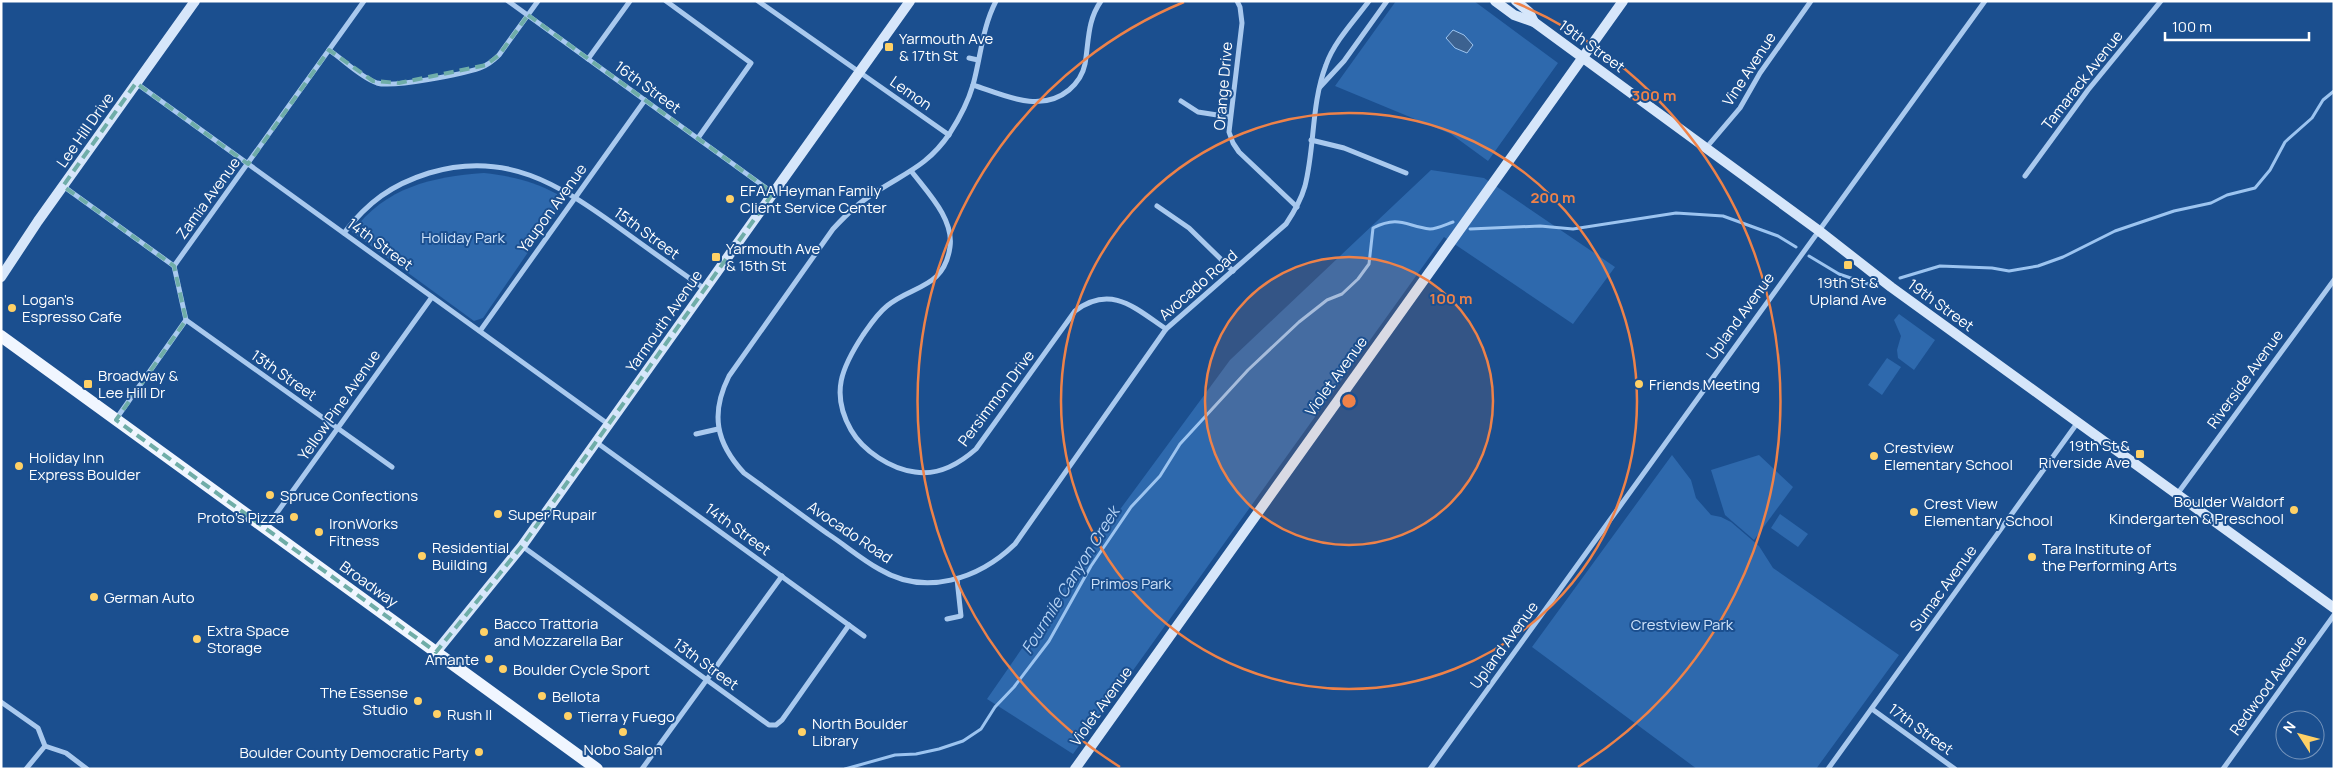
<svg xmlns="http://www.w3.org/2000/svg" width="2335" height="770" viewBox="0 0 2335 770" font-family="Manrope,sans-serif">
<style>
.green{fill:#2e69ad}
.water{fill:#3c6290;stroke:#9cc4f0}
.lines{fill:none;stroke-linecap:round;stroke-linejoin:round}
.stream{stroke:#9cc4f0;stroke-width:3}
.street{stroke:#a9c9ee;stroke-width:5}
.secondary{stroke:#d6e6fa;stroke-width:10}
.primary{stroke:#f0f6ff;stroke-width:12}
.marked{fill:none;stroke:#6fada8;stroke-width:4;stroke-dasharray:10 6;stroke-linejoin:round}
.ring{fill:none;stroke:#ee8249;stroke-width:2.5}
.poi-dot{fill:#ffd166;stroke:#1b4f8f;stroke-width:2}
.labels{text-anchor:middle;dominant-baseline:central;stroke-width:4;stroke-linejoin:round;paint-order:stroke}
.poi-label{font-size:15px;fill:#fff;stroke:#1b4f8f;text-anchor:start}
.street-label{font-size:15px;fill:#fff;stroke:#1b4f8f}
.park-label{font-size:15px;fill:#cfe3fa;stroke:#1b4f8f}
.water-label{font-size:16px;font-style:italic;fill:#b5d3f5;stroke:#1b4f8f}
.centre{fill:#ee8249;stroke:#1b4f8f;stroke-width:2.5}
.ring-label{font-size:15px;text-anchor:middle;font-weight:bold;fill:#ee8249;stroke:#1b4f8f;stroke-width:4;stroke-linejoin:round;paint-order:stroke}
</style>
<rect width="100%" height="100%" fill="#1b4f8f"/>
<!-- green -->
<g class="green">
<path d="M1396 1H1474L1558 63 1488 161 1451 134 1335 86Z"/>
<path d="M1431 170 1484 178 1615 267 1573 324 1444 237 1073 754 987 699 1088 553 1230 360Z"/>
<path d="M484 173C510 176 533 181 557 194L559 207 483 318 474 321 352 232C386 187 431 177 484 173Z"/>
<path d="M1899 314 1935 340 1914 370 1898 358 1897 350 1901 336 1894 320Z"/>
<path d="M1887 358 1901 367 1882 395 1868 385Z"/>
<path d="M1672 455 1691 480 1696 498 1711 515 1721 517 1731 522 1759 546 1773 568 1899 655 1816 769H1697L1532 647Z"/>
<path d="M1759 455 1793 487 1754 540 1725 515 1711 470Z"/>
<path d="M1780 514 1808 534 1798 547 1771 528Z"/>
</g>
<!-- water -->
<path class="water" d="M1453 30 1464 35 1473 45 1467 53 1455 48 1446 38Z"/>
<g class="lines">
<!-- stream -->
<g class="stream">
<path d="M1470 229 1540 226 1573 229 1676 213 1723 216 1778 236 1796 247"/>
<path d="M1809 256 1839 274 1877 287"/>
<path d="M1900 278 1940 266 1992 268 2009 271 2038 266 2063 257 2115 231 2174 211 2211 203 2227 195 2255 188 2270 170 2285 142 2312 118 2323 100 2334 91"/>
<path d="M845 769 895 755 916 754 939 749 963 741 981 729 995 707 1014 687 1049 641 1091 566 1131 507 1160 476 1180 444 1248 370 1299 322 1327 300 1342 294 1358 279 1369 264 1373 228C1399 215 1406 226 1430 229 1437 229 1447 224 1453 222"/>
</g>
<!-- street -->
<g class="street">
<path d="M508 1 773 193"/>
<path d="M666 1 751 63 698 138"/>
<path d="M758 1 949 135"/>
<path d="M996 1C982 28 981 56 973 85 968 102 959 119 950 133 927 167 904 173 873 194 858 203 845 216 833 229L729 376C710 414 716 443 744 473 772 493 800 514 828 534 845 545 861 559 879 569 925 597 979 579 1015 544L1166 329 1286 224C1294 212 1301 200 1305 186 1315 147 1311 104 1326 65 1334 42 1354 21 1369 1"/>
<path d="M1237 1 1240 7 1242 23 1229 132 1233 143 1239 152 1297 207"/>
<path d="M329 50C344 60 360 77 377 83 393 88 463 74 480 68 488 65 493 61 499 55L538 1"/>
<path d="M969 58 978 60"/>
<path d="M588 59 630 1"/>
<path d="M136 83 608 424"/>
<path d="M973 85C1004 95 1040 114 1069 90 1076 84 1083 74 1085 64 1089 41 1087 21 1101 1"/>
<path d="M1320 87 1344 61 1387 1"/>
<path d="M1181 101 1198 112 1230 117"/>
<path d="M1311 140 1344 148 1406 173"/>
<path d="M1706 148 1740 108 1760 73 1811 1"/>
<path d="M912 172C928 193 954 219 950 247 944 289 912 285 887 306 877 314 870 325 863 335 842 367 830 393 851 430 863 451 891 469 915 472 939 476 959 464 976 449L1075 311C1111 284 1135 308 1166 329"/>
<path d="M2025 176 2088 90 2161 1"/>
<path d="M63 186 174 266"/>
<path d="M1157 206 1189 228 1233 271"/>
<path d="M344 233C368 202 391 185 429 173 506 150 558 184 618 227 647 248 676 269 705 289"/>
<path d="M186 320 392 467"/>
<path d="M480 331 645 100"/>
<path d="M116 419 186 320 174 266 364 1"/>
<path d="M696 434 718 429"/>
<path d="M596 442 864 636"/>
<path d="M2178 493 2334 280"/>
<path d="M266 528 432 297"/>
<path d="M522 546 769 725H776L782 720 849 625"/>
<path d="M947 619 961 616 957 579"/>
<path d="M1 702 38 728 45 746"/>
<path d="M1872 709 1955 769"/>
<path d="M26 769 45 746 66 753 87 769"/>
<path d="M642 769 782 576"/>
<path d="M1430 769 1985 1"/>
<path d="M1828 769 2078 422"/>
<path d="M2223 769 2334 615"/>
</g>
<!-- secondary -->
<g class="secondary">
<path d="M1495 1 1514 15 1534 22 1818 230 1891 287 2334 608"/>
<path d="M1516 1 1529 12 1534 22"/>
<path d="M1 277 38 221 195 1"/>
<path d="M436 652 522 546 910 1"/>
<path d="M1075 769 1623 1"/>
</g>
<!-- primary -->
<path class="primary" d="M1 336 597 769"/>
</g>
<!-- marked area -->
<path class="marked" d="M528 15 773 193 522 546 436 652 116 420 186 320 174 266 63 186 136 83 248 164 329 50 373 81 399 83 486 65 499 55Z"/>
<!-- distance rings -->
<circle cx="1349" cy="401" r="144" fill="#ee8249" fill-opacity=".12"/>
<g class="ring">
<circle cx="1349" cy="401" r="144"/>
<circle cx="1349" cy="401" r="288"/>
<path d="M1120 767A432 432 0 0 1 1184 2M1514 2A432 432 0 0 1 1578 767"/>
</g>
<!-- markers -->
<g class="poi-dot">
<rect x="884" y="42" width="10" height="10" rx="2.5"/>
<circle cx="730" cy="199" r="5"/>
<rect x="711" y="252" width="10" height="10" rx="2.5"/>
<rect x="1843" y="260" width="10" height="10" rx="2.5"/>
<circle cx="12" cy="308" r="5"/>
<rect x="83" y="379" width="10" height="10" rx="2.5"/>
<circle cx="1639" cy="384" r="5"/>
<rect x="2135" y="449" width="10" height="10" rx="2.5"/>
<circle cx="1874" cy="456" r="5"/>
<circle cx="19" cy="466" r="5"/>
<circle cx="270" cy="495" r="5"/>
<circle cx="2294" cy="510" r="5"/>
<circle cx="1914" cy="512" r="5"/>
<circle cx="498" cy="514" r="5"/>
<circle cx="294" cy="517" r="5"/>
<circle cx="319" cy="532" r="5"/>
<circle cx="422" cy="556" r="5"/>
<circle cx="2032" cy="557" r="5"/>
<circle cx="94" cy="597" r="5"/>
<circle cx="484" cy="632" r="5"/>
<circle cx="197" cy="639" r="5"/>
<circle cx="489" cy="659" r="5"/>
<circle cx="503" cy="669" r="5"/>
<circle cx="542" cy="696" r="5"/>
<circle cx="418" cy="701" r="5"/>
<circle cx="437" cy="714" r="5"/>
<circle cx="568" cy="716" r="5"/>
<circle cx="623" cy="732" r="5"/>
<circle cx="802" cy="732" r="5"/>
<circle cx="479" cy="752" r="5"/>
</g>
<g class="labels">
<!-- poi labels -->
<g class="poi-label">
<text x="899" y="38">Yarmouth Ave<tspan x="899" dy="17">&amp; 17th St</tspan></text>
<text x="740" y="190">EFAA Heyman Family<tspan x="740" dy="17">Client Service Center</tspan></text>
<text x="726" y="248">Yarmouth Ave<tspan x="726" dy="17">&amp; 15th St</tspan></text>
<text x="1848" y="282" text-anchor="middle">19th St &amp;<tspan x="1848" dy="17">Upland Ave</tspan></text>
<text x="22" y="299">Logan's<tspan x="22" dy="17">Espresso Cafe</tspan></text>
<text x="98" y="375">Broadway &amp;<tspan x="98" dy="17">Lee Hill Dr</tspan></text>
<text x="1649" y="384">Friends Meeting</text>
<text x="2130" y="445" text-anchor="end">19th St &amp;<tspan x="2130" dy="17">Riverside Ave</tspan></text>
<text x="1884" y="447">Crestview<tspan x="1884" dy="17">Elementary School</tspan></text>
<text x="29" y="457">Holiday Inn<tspan x="29" dy="17">Express Boulder</tspan></text>
<text x="280" y="495">Spruce Confections</text>
<text x="2284" y="501" text-anchor="end">Boulder Waldorf<tspan x="2284" dy="17">Kindergarten &amp; Preschool</tspan></text>
<text x="1924" y="503">Crest View<tspan x="1924" dy="17">Elementary School</tspan></text>
<text x="508" y="514">Super Rupair</text>
<text x="284" y="517" text-anchor="end">Proto's Pizza</text>
<text x="329" y="523">IronWorks<tspan x="329" dy="17">Fitness</tspan></text>
<text x="432" y="547">Residential<tspan x="432" dy="17">Building</tspan></text>
<text x="2042" y="548">Tara Institute of<tspan x="2042" dy="17">the Performing Arts</tspan></text>
<text x="104" y="597">German Auto</text>
<text x="494" y="623">Bacco Trattoria<tspan x="494" dy="17">and Mozzarella Bar</tspan></text>
<text x="207" y="630">Extra Space<tspan x="207" dy="17">Storage</tspan></text>
<text x="479" y="659" text-anchor="end">Amante</text>
<text x="513" y="669">Boulder Cycle Sport</text>
<text x="408" y="692" text-anchor="end">The Essense<tspan x="408" dy="17">Studio</tspan></text>
<text x="552" y="696">Bellota</text>
<text x="447" y="714">Rush II</text>
<text x="578" y="716">Tierra y Fuego</text>
<text x="812" y="723">North Boulder<tspan x="812" dy="17">Library</tspan></text>
<text x="623" y="749" text-anchor="middle">Nobo Salon</text>
<text x="469" y="752" text-anchor="end">Boulder County Democratic Party</text>
</g>
<!-- street labels -->
<g class="street-label">
<text transform="translate(1592 46) rotate(36)">19th Street</text>
<text transform="translate(1749 69) rotate(-57)">Vine Avenue</text>
<text transform="translate(2082 80) rotate(-52)">Tamarack Avenue</text>
<text transform="translate(1223 86) rotate(-85)">Orange Drive</text>
<text transform="translate(648 87) rotate(36)">16th Street</text>
<text transform="translate(911 93) rotate(35)">Lemon</text>
<text transform="translate(85 130) rotate(-55)">Lee Hill Drive</text>
<text transform="translate(208 198) rotate(-54)">Zamia Avenue</text>
<text transform="translate(552 208) rotate(-54)">Yaupon Avenue</text>
<text transform="translate(647 233) rotate(36)">15th Street</text>
<text transform="translate(380 244) rotate(36)">14th Street</text>
<text transform="translate(1198 285) rotate(-41)">Avocado Road</text>
<text transform="translate(1941 305) rotate(36)">19th Street</text>
<text transform="translate(1740 316) rotate(-54)">Upland Avenue</text>
<text transform="translate(664 321) rotate(-55)">Yarmouth Avenue</text>
<text transform="translate(284 375) rotate(35)">13th Street</text>
<text transform="translate(1336 376) rotate(-54)">Violet Avenue</text>
<text transform="translate(2245 379) rotate(-54)">Riverside Avenue</text>
<text transform="translate(996 398) rotate(-53)">Persimmon Drive</text>
<text transform="translate(339 405) rotate(-55)">Yellow Pine Avenue</text>
<text transform="translate(738 529) rotate(36)">14th Street</text>
<text transform="translate(850 532) rotate(34)">Avocado Road</text>
<text transform="translate(369 584) rotate(36)">Broadway</text>
<text transform="translate(1943 588) rotate(-54)">Sumac Avenue</text>
<text transform="translate(1504 645) rotate(-54)">Upland Avenue</text>
<text transform="translate(706 664) rotate(36)">13th Street</text>
<text transform="translate(2268 685) rotate(-54)">Redwood Avenue</text>
<text transform="translate(1101 706) rotate(-54)">Violet Avenue</text>
<text transform="translate(1921 729) rotate(36)">17th Street</text>
</g>
<!-- park labels -->
<g class="park-label">
<text x="463" y="237">Holiday Park</text>
<text x="1131" y="583">Primos Park</text>
<text x="1682" y="624">Crestview Park</text>
</g>
<!-- water labels -->
<g class="water-label">
<text transform="translate(1070 580) rotate(-58)">Fourmile Canyon Creek</text>
</g>
</g>
<circle cx="1349" cy="401" r="8" class="centre"/>
<g class="ring-label">
<text x="1654" y="101">300 m</text>
<text x="1553" y="203">200 m</text>
<text x="1451" y="304">100 m</text>
</g>
<!-- border -->
<rect width="2335" height="770" fill="none" stroke="#ffffff" stroke-width="5"/>
<!-- north arrow -->
<g transform="translate(2300 735) rotate(306)"><circle r="24" fill="#1b4f8f" stroke="#7695bc"/>
<path d="M0-4L9 19L0 12L-9 19Z" fill="#ffd166"/>
<text y="-8" font-size="14" font-weight="bold" text-anchor="middle" fill="#ffffff">N</text>
</g>
<!-- scale -->
<path d="M2165 32v8h144v-8" fill="none" stroke="#ffffff" stroke-width="2.5"/>
<text x="2172" y="32" font-size="15" fill="#ffffff" stroke="#1b4f8f" stroke-width="4" paint-order="stroke">100 m</text>
</svg>
